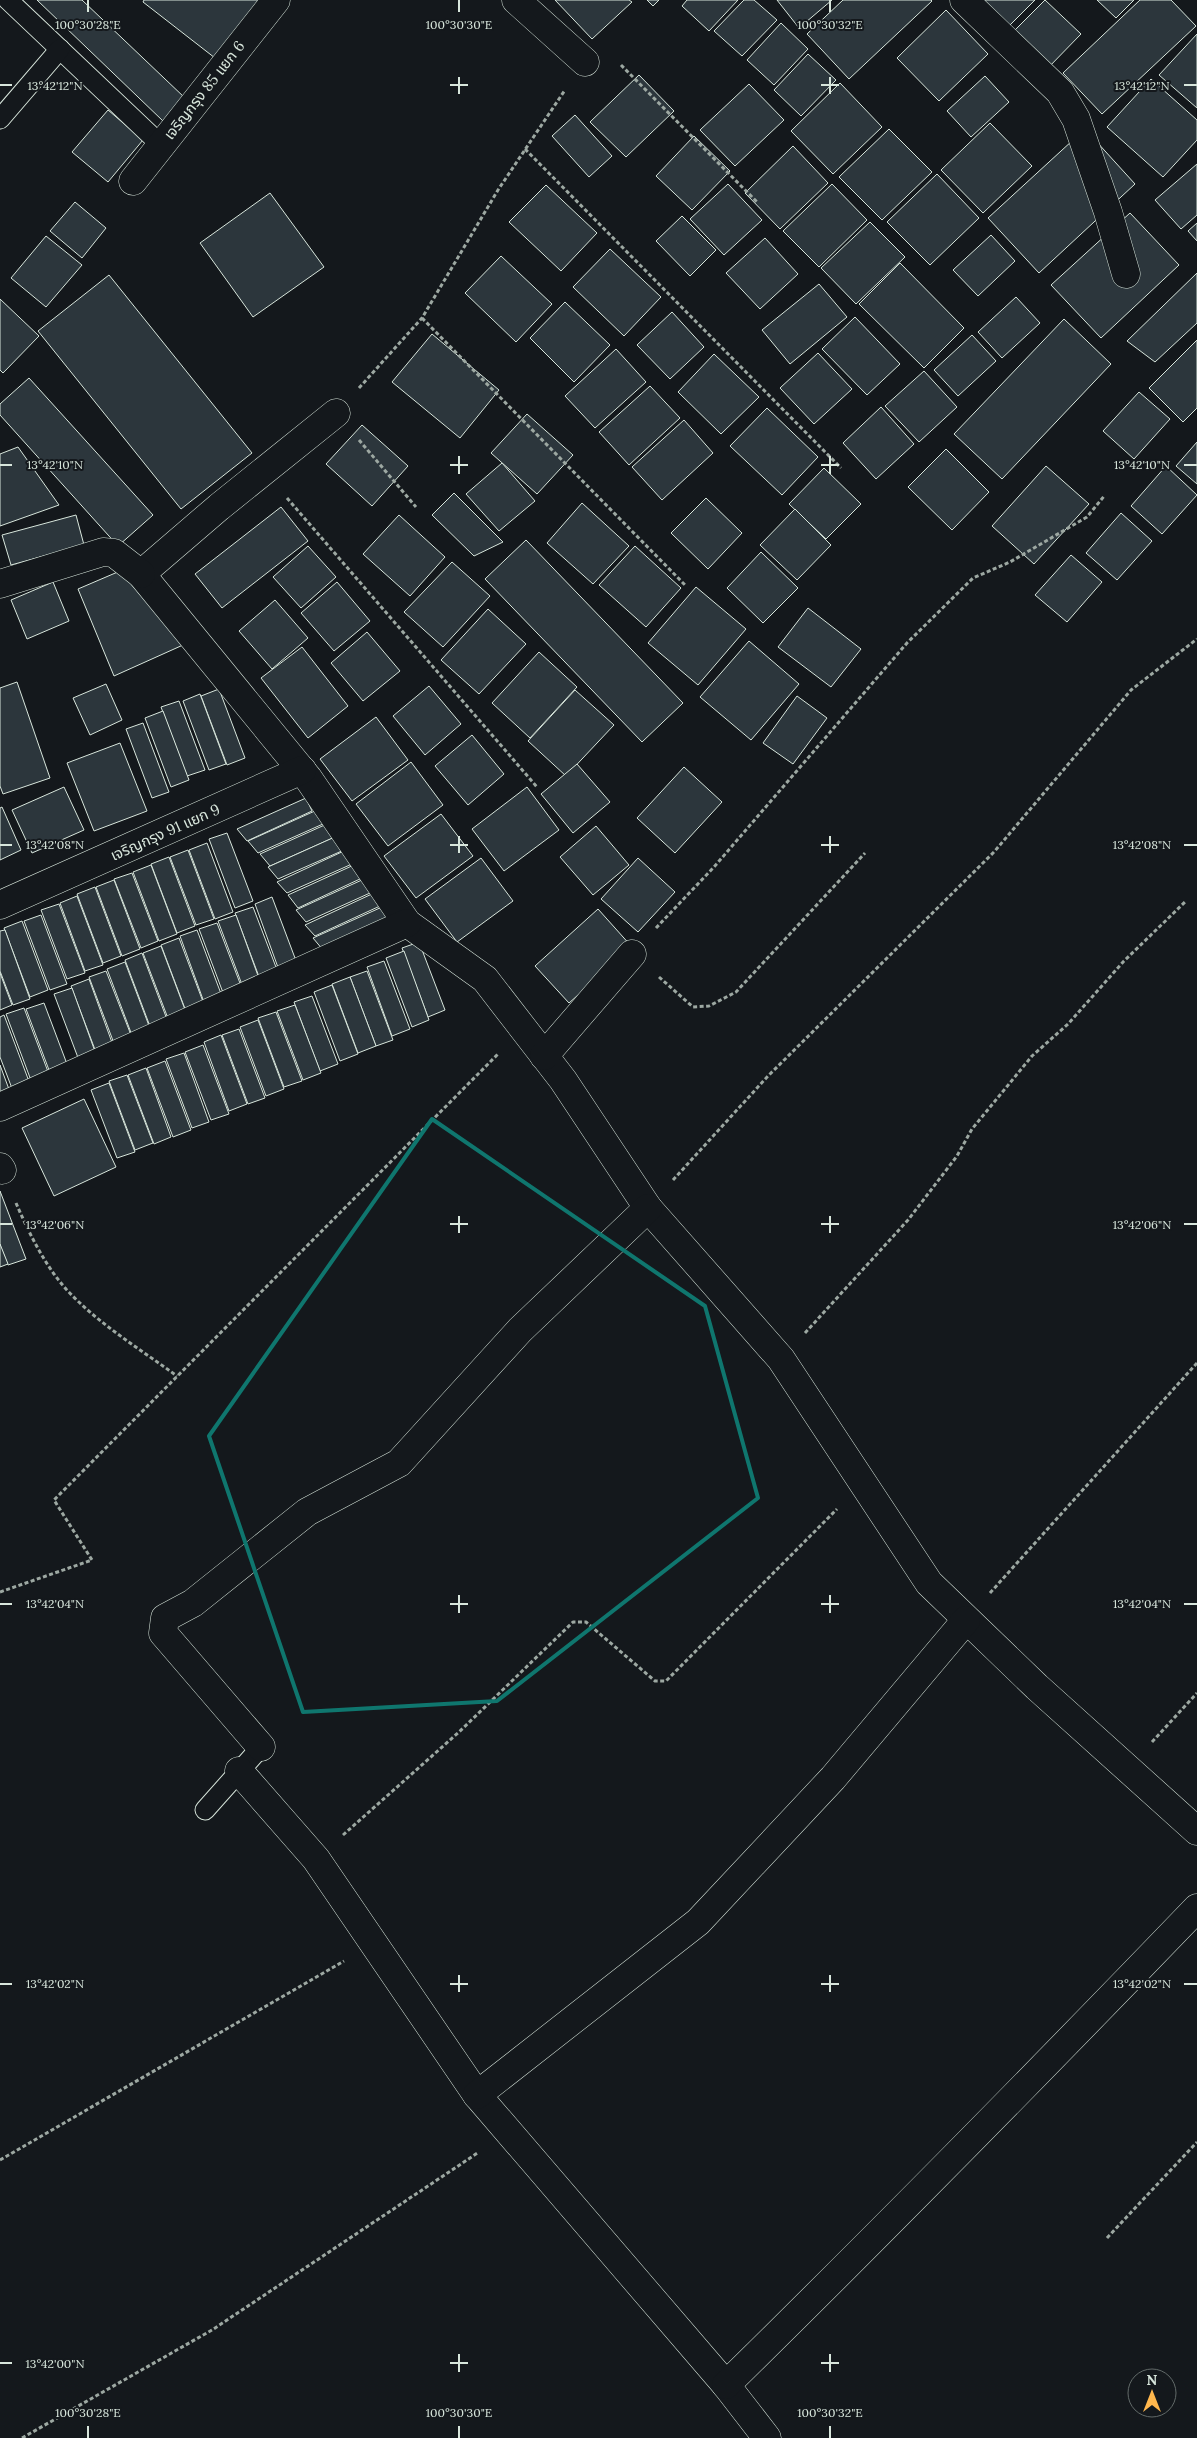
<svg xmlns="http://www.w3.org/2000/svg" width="1197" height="2438" viewBox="0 0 1197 2438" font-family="Lora,'Noto Sans Thai',serif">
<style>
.building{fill:#2c363c;stroke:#d8e6dc}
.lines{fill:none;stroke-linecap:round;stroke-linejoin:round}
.lane-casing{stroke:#d8e6dc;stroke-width:21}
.street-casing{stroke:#d8e6dc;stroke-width:29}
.path{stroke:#9da8a2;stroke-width:3;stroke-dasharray:4 2.5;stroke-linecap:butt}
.lane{stroke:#14181c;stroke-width:19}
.street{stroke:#14181c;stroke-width:28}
.marked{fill:none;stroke:#0f766e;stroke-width:4;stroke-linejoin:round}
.ticks{fill:none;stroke:#d8e6dc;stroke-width:2}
.labels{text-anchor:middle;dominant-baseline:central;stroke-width:4;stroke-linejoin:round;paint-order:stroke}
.street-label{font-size:15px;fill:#d8e6dc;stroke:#14181c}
.ticks-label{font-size:12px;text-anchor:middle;fill:#d8e6dc;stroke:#14181c;stroke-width:4;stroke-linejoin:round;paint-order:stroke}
</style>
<rect width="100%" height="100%" fill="#14181c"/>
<!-- building -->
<g class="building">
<path d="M37 0H82L185 98 163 121Z"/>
<path d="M144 0H260L215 58 143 2Z"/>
<path d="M555 0H629L632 2 592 39Z"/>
<path d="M647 0H659L653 6Z"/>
<path d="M687 0H738L709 31 682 6Z"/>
<path d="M744 0H754L777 20 742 56 714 31Z"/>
<path d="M777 0H832L799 28Z"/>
<path d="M843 0H931L932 1 849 79 807 34Z"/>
<path d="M981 0H1035L1008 27Z"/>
<path d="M1045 0 1081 34 1046 70 1010 35Z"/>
<path d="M1097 0H1134L1116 18Z"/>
<path d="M1140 0H1171L1196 26 1102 114 1063 73Z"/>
<path d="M946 10 988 54 939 101 897 58Z"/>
<path d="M781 23 808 49 774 85 747 60Z"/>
<path d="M1197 34V108L1159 75Z"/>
<path d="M808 54 836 80 801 116 774 90Z"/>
<path d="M639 75 674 111 626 157 590 122Z"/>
<path d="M985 76 1009 102 971 137 947 111Z"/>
<path d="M1151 79 1197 120V140L1163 177 1107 127Z"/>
<path d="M840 83 882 127 833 174 791 131Z"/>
<path d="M749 84 784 120 735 166 700 130Z"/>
<path d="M108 110 143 140 108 182 72 152Z"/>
<path d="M575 115 612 156 589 177 552 136Z"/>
<path d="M990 123 1032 166 983 213 941 170Z"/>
<path d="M889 129 932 172 882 220 839 177Z"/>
<path d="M1085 129 1135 184 1039 273 988 218Z"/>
<path d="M694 136 730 171 692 210 656 176Z"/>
<path d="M793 146 828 183 780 229 745 193Z"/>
<path d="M1197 164V215L1181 229 1155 200Z"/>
<path d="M937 174 979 218 930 265 887 222Z"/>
<path d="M728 184 762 220 724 255 690 219Z"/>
<path d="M832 184 867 220 819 267 783 231Z"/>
<path d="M546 185 597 233 561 271 509 222Z"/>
<path d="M270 193 324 267 253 317 200 243Z"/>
<path d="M75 202 106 228 82 258 50 231Z"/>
<path d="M1130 213 1179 265 1101 338 1051 285Z"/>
<path d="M682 216 716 250 690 276 656 241Z"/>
<path d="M870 222 905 257 856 304 821 268Z"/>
<path d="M1197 223V241L1188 231Z"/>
<path d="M991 235 1015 261 978 296 953 270Z"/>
<path d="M46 236 82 265 46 307 11 278Z"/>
<path d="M765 238 798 274 760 309 726 273Z"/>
<path d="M610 249 661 297 624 336 573 287Z"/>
<path d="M501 256 552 304 516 342 465 293Z"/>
<path d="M900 263 964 328 924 368 859 304Z"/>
<path d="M1197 273V323L1155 362 1127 341Z"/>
<path d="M109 275 252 453 181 509 38 331Z"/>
<path d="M819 284 847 317 790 364 762 330Z"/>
<path d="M1016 297 1040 323 1002 358 978 332Z"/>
<path d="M0 299 39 336 3 373 0 370Z"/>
<path d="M565 302 610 345 574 382 530 338Z"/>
<path d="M672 312 704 347 670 379 637 345Z"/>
<path d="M855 317 900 364 867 395 822 349Z"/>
<path d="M1064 319 1111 364 1002 479 954 434Z"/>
<path d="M432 334 499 390 460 438 392 382Z"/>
<path d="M972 335 996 361 958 396 934 370Z"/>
<path d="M1197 340V408L1183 422 1149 388Z"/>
<path d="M616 349 646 382 595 428 565 396Z"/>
<path d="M818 353 852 389 814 424 780 388Z"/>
<path d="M714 354 759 397 721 434 678 392Z"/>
<path d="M924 371 957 407 919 442 885 406Z"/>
<path d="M29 378 153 515 118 546 0 415V404Z"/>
<path d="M650 386 680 418 629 465 599 432Z"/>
<path d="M1139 392 1170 419 1134 459 1103 431Z"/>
<path d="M881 407 914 444 876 479 843 443Z"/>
<path d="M767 408 818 457 782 495 730 446Z"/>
<path d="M527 414 573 455 537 494 491 453Z"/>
<path d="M684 420 713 453 662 500 632 467Z"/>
<path d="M362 425 408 466 372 506 326 464Z"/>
<path d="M1197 442V484L1176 466Z"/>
<path d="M18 447 59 505 0 526V454Z"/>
<path d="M946 449 989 492 952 530 908 487Z"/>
<path d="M502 463 535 501 499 531 466 494Z"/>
<path d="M1046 466 1089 504 1034 564 992 526Z"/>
<path d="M1166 466 1197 495 1162 534 1131 506Z"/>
<path d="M824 468 861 504 826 539 789 504Z"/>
<path d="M454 493 503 542 474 556 432 515Z"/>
<path d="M706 498 742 533 708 569 671 533Z"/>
<path d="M582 503 629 546 593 584 547 543Z"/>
<path d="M281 507 308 541 222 608 195 574Z"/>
<path d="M795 509 831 545 797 580 760 545Z"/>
<path d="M1121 513 1152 541 1117 580 1086 553Z"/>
<path d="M76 515 84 545 11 565 2 535Z"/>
<path d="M399 515 445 557 410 596 363 554Z"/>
<path d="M526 540 683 703 642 742 485 579Z"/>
<path d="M308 546 336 577 301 608 273 577Z"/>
<path d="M635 546 681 588 646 627 599 585Z"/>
<path d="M761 552 798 588 763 623 727 588Z"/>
<path d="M1071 555 1102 582 1067 622 1035 595Z"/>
<path d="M452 562 490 596 443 647 404 612Z"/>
<path d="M120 571 183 645 114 676 78 589Z"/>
<path d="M53 582 69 621 27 639 11 600Z"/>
<path d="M337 582 370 621 334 651 301 613Z"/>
<path d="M696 587 746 629 698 685 648 643Z"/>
<path d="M275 600 308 638 272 669 239 631Z"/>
<path d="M808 608 861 649 831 687 778 647Z"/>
<path d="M488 609 526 644 479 694 441 660Z"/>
<path d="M367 632 400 671 363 701 331 663Z"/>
<path d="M749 641 799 684 751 740 700 697Z"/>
<path d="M302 647 348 706 308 738 261 678Z"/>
<path d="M539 652 577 687 530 738 492 703Z"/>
<path d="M17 682 50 778 3 794 0 786V688Z"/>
<path d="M106 684 122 720 90 735 73 698Z"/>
<path d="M429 686 461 724 425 755 393 716Z"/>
<path d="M219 689 245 758 227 765 201 696Z"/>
<path d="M575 690 614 725 566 776 528 741Z"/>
<path d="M200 694 226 764 209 770 183 701Z"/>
<path d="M797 696 827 718 793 764 763 743Z"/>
<path d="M179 701 205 770 187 776 161 707Z"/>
<path d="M163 711 189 780 171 787 145 718Z"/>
<path d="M376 717 408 760 352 801 320 759Z"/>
<path d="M143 723 169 792 152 798 126 729Z"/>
<path d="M472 735 504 774 468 805 435 766Z"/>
<path d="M120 743 147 811 94 831 67 763Z"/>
<path d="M411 762 443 805 388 846 356 804Z"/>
<path d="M577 764 610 802 573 833 541 794Z"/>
<path d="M684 767 722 802 675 853 637 818Z"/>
<path d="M64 787 84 830 32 853 12 810Z"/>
<path d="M527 787 559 830 504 871 472 829Z"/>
<path d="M306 798 312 811 247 841 237 829Z"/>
<path d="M2 807 21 850 0 860V808Z"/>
<path d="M317 810 323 824 258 853 248 841Z"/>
<path d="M441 814 473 856 416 898 384 856Z"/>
<path d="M329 823 335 837 270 866 260 854Z"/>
<path d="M596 826 629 865 593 895 560 857Z"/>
<path d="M227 833 253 901 235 908 209 839Z"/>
<path d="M337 836 344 850 278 879 268 867Z"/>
<path d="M207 843 233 912 215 919 189 850Z"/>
<path d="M188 850 214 919 196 925 170 857Z"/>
<path d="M346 850 352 864 287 893 277 882Z"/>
<path d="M169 857 195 926 177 933 151 864Z"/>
<path d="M481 858 513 901 457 942 425 899Z"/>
<path d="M638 858 675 892 638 932 601 899Z"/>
<path d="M356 864 362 878 298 908 288 895Z"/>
<path d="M151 865 177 934 159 941 133 872Z"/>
<path d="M132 873 158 941 141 948 114 879Z"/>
<path d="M364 879 370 893 306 922 296 910Z"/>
<path d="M114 880 140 949 122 956 96 887Z"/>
<path d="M95 887 121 956 103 963 77 894Z"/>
<path d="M374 893 380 906 315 936 305 925Z"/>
<path d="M77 896 103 965 85 971 60 903Z"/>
<path d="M272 897 298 966 280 973 255 904Z"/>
<path d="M59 904 85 973 67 979 41 910Z"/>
<path d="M253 907 279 975 261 982 235 913Z"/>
<path d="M382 907 388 921 323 950 313 938Z"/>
<path d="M598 909 632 947 569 1003 535 966Z"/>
<path d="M41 915 67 984 50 990 24 921Z"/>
<path d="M236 915 261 984 244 990 218 921Z"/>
<path d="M22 921 48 990 30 997 4 928Z"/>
<path d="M217 923 243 991 225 998 199 929Z"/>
<path d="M5 930 30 999 13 1005 0 971V931Z"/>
<path d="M197 930 223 999 205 1005 180 936Z"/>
<path d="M179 938 205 1007 187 1014 161 945Z"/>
<path d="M419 942 445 1010 428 1017 402 948Z"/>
<path d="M161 946 187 1015 169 1021 143 953Z"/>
<path d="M404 951 429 1020 412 1027 386 958Z"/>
<path d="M142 953 168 1022 151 1029 125 960Z"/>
<path d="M384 961 410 1029 392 1036 367 967Z"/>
<path d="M125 962 151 1031 133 1038 107 969Z"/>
<path d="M106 971 133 1040 115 1046 89 977Z"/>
<path d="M367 971 393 1040 376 1046 350 977Z"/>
<path d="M0 973 12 1005 0 1010Z"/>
<path d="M350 977 376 1046 358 1053 332 984Z"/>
<path d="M89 979 114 1048 97 1055 71 986Z"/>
<path d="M332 985 358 1054 340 1061 314 992Z"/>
<path d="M72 988 97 1057 80 1063 54 994Z"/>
<path d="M312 996 338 1064 320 1071 294 1002Z"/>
<path d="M44 1003 70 1072 52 1078 26 1009Z"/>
<path d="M295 1005 321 1073 303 1080 277 1011Z"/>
<path d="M24 1008 50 1077 32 1083 6 1014Z"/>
<path d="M276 1012 302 1081 284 1087 258 1018Z"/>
<path d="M4 1015 30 1084 13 1091 0 1057V1017Z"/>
<path d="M258 1020 284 1089 266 1096 240 1027Z"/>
<path d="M239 1029 265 1098 248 1104 222 1035Z"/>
<path d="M221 1035 247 1104 229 1111 204 1042Z"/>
<path d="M203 1045 229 1114 211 1120 185 1052Z"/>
<path d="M184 1053 209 1122 192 1128 166 1059Z"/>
<path d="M165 1061 191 1130 173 1137 147 1068Z"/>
<path d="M0 1065 10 1092 0 1096Z"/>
<path d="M146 1068 171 1137 154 1144 128 1075Z"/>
<path d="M127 1075 153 1143 135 1150 109 1081Z"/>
<path d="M109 1083 135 1152 117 1158 91 1090Z"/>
<path d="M84 1099 116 1167 54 1196 22 1128Z"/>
<path d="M0 1191 26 1259 8 1265 0 1245Z"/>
<path d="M0 1244 8 1264 0 1267Z"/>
</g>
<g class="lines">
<defs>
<g id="lane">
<path d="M8 0 161 145"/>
<path d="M0 119 60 49"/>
<path d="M205 1810 261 1747"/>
</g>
<g id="street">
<path d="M516 0 585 62"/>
<path d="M964 0 1060 92 1076 119 1108 212 1126 274"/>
<path d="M133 181 276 0"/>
<path d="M336 413 219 507 141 574 308 778 407 923 485 979 563 1080 648 1208 781 1359 929 1583 1037 1687 1197 1831"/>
<path d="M0 584 103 552 114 553 141 574"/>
<path d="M0 905 302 770"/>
<path d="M544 1056 632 954"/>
<path d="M0 1107 407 923"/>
<path d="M0 1167 2 1170"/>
<path d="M261 1747 163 1633 165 1618 193 1603 307 1512 399 1463 520 1330 648 1208"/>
<path d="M239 1771 316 1859 477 2095 726 2385 767 2438"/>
<path d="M477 2095 698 1922 833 1778 966 1620"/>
<path d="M726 2385C885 2229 1042 2069 1197 1908"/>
</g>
</defs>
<!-- lane casing -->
<use href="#lane" class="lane-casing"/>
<!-- street casing -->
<use href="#street" class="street-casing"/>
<!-- path -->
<g class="path">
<path d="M621 65 758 203"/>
<path d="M525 149 841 468"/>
<path d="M422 318 686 586"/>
<path d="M359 388 422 318 498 190 565 90"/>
<path d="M359 440 416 507"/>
<path d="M287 498 537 787"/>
<path d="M656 928 714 867 907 643 973 578 1010 562 1087 517 1105 495"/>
<path d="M659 977 693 1007 709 1006 736 992 865 853"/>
<path d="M673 1180 768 1076 994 852 1131 690 1197 639"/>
<path d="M16 1203C29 1233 44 1264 66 1289 97 1323 140 1349 177 1376"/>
<path d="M805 1333 908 1220 957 1156 972 1129 1032 1056 1068 1024 1124 961 1185 902"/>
<path d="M0 1592 92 1560 54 1500 499 1053"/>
<path d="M990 1593 1197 1363"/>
<path d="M1152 1742 1197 1693"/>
<path d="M343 1835 459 1732 573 1622H586L655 1681H666L837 1509"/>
<path d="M0 2160 344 1961"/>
<path d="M1107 2238 1197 2142"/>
<path d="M22 2438 212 2330 479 2152"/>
</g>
<!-- lane -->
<use href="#lane" class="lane"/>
<!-- street -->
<use href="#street" class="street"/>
</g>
<!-- marked area -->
<path class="marked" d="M432 1119 705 1306 758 1498 497 1701 303 1712 209 1436Z"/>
<!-- ticks -->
<path class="ticks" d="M88 0V12M459 0V12M830 0V12M459 77V94M830 77V94M0 85H12M450 85H468M821 85H839M1184 85H1197M459 456V474M830 456V474M0 465H12M450 465H468M821 465H839M1184 465H1197M459 836V853M830 836V853M0 845H12M450 845H468M821 845H839M1184 845H1197M459 1216V1233M830 1216V1233M0 1224H12M450 1224H468M821 1224H839M1184 1224H1197M459 1595V1613M830 1595V1613M0 1604H12M450 1604H468M821 1604H839M1184 1604H1197M459 1975V1992M830 1975V1992M0 1984H12M450 1984H468M821 1984H839M1184 1984H1197M459 2354V2372M830 2354V2372M0 2363H12M450 2363H468M821 2363H839M88 2426V2438M459 2426V2438M830 2426V2438"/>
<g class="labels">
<!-- street labels -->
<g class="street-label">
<text transform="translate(204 90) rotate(-52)">เจริญกรุง 85 แยก 6</text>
<text transform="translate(165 832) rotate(-24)">เจริญกรุง 91 แยก 9</text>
</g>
</g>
<g class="ticks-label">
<text x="88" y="29">100°30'28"E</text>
<text x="459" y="29">100°30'30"E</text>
<text x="830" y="29">100°30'32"E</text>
<text x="55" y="90">13°42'12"N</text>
<text x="1142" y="90">13°42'12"N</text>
<text x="55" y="469">13°42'10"N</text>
<text x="1142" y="469">13°42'10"N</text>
<text x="55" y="849">13°42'08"N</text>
<text x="1142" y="849">13°42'08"N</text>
<text x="55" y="1229">13°42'06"N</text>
<text x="1142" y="1229">13°42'06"N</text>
<text x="55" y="1608">13°42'04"N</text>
<text x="1142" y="1608">13°42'04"N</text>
<text x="55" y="1988">13°42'02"N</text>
<text x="1142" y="1988">13°42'02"N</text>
<text x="55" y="2368">13°42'00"N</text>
<text x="88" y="2417">100°30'28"E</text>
<text x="459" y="2417">100°30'30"E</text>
<text x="830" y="2417">100°30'32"E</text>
</g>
<!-- north arrow -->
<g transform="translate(1152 2393)"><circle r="24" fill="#14181c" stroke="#626a69"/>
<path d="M0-4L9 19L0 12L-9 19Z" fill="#ffb74d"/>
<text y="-8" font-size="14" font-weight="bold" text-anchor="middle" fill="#d8e6dc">N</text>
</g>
</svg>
